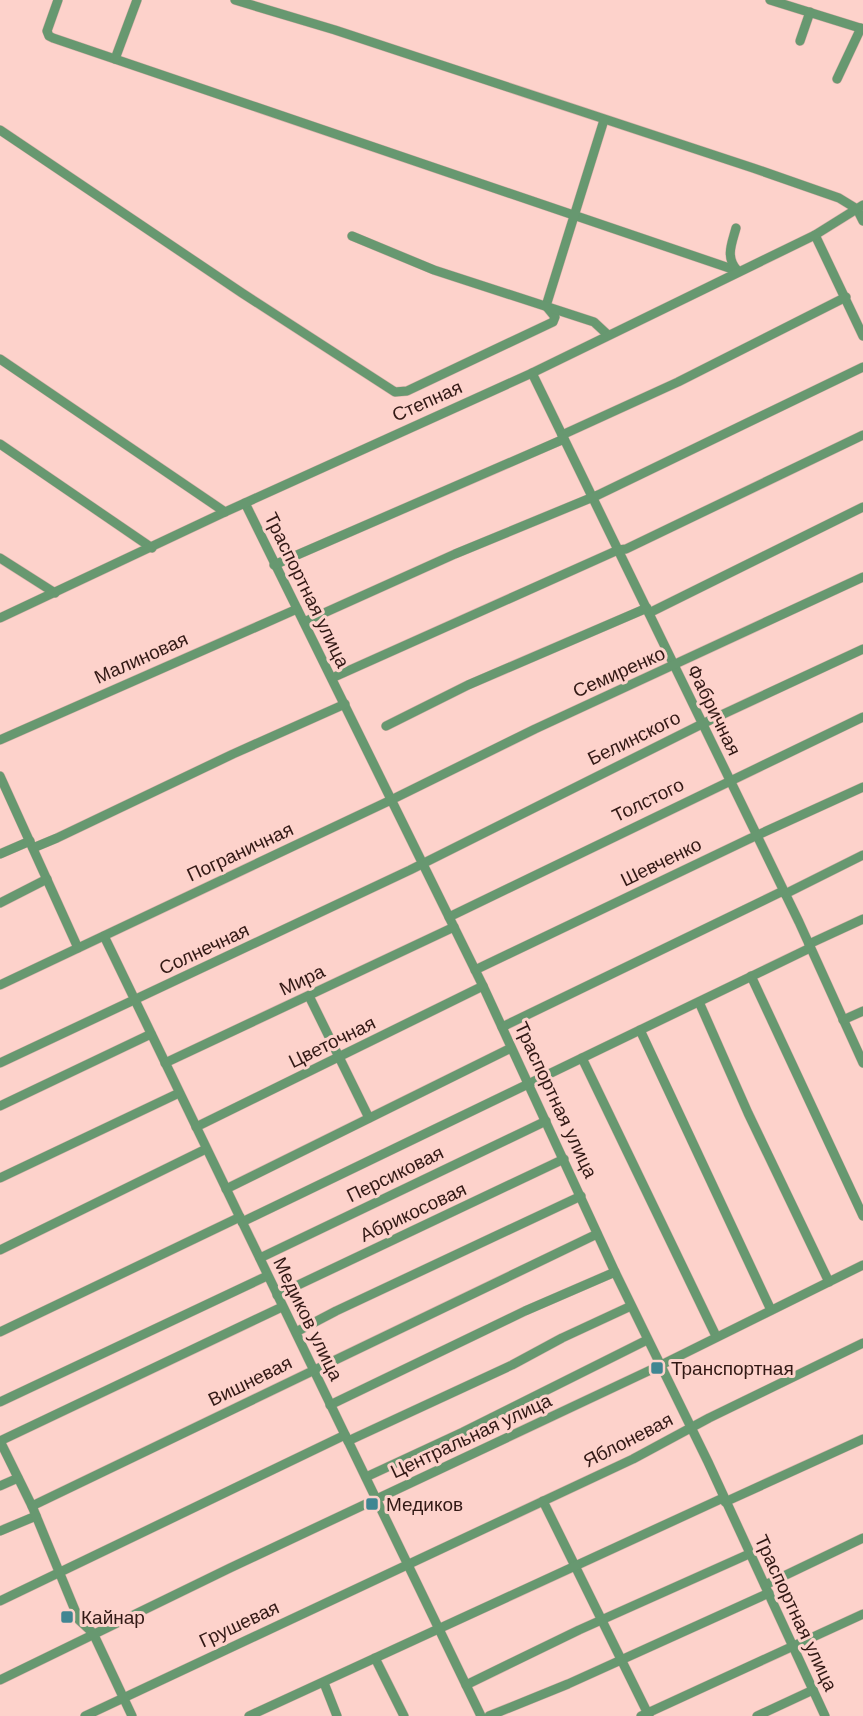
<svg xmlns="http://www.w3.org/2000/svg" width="863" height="1716" viewBox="0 0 863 1716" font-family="Helvetica,sans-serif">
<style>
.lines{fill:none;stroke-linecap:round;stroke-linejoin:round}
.minor-casing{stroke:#d8b1aa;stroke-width:10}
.minor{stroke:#679870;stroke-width:9}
.poi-dot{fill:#408692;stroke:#fdd2cb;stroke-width:2.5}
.labels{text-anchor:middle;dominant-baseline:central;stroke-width:6;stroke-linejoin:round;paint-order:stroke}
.street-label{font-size:19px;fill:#321915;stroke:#fdd2cb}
.poi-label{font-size:19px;fill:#321915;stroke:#fdd2cb;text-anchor:start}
</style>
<rect width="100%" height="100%" fill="#fdd2cb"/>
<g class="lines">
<defs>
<g id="minor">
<path d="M58 0 47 31 49 36 53 38 738 271"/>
<path d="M235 0 335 30 753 168 839 198 857 209 863 221"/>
<path d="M770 0 863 29"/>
<path d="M800 41 810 12"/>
<path d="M115 59 137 0"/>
<path d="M837 79 861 28"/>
<path d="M0 130 242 293 395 392 407 391 553 322 555 317 546 306 604 120"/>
<path d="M736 228C732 243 725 257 737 270"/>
<path d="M815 235 863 336"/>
<path d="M352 236 434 270 594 322 608 335"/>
<path d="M0 359 225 512"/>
<path d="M532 373 799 922 863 1063"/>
<path d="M562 435 678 382 846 297"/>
<path d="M0 444 152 548"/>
<path d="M245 503 483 986 615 1272 708 1462 825 1716"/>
<path d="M0 558 55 593"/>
<path d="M274 565 564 439"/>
<path d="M649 613 863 507"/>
<path d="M0 618 225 512 532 373 815 235 863 205"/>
<path d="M304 622 455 554 598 495 863 367"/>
<path d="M332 678 618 550 626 549 863 435"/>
<path d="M386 726 468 685 647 608"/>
<path d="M0 740 297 609"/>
<path d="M0 776 78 948"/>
<path d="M33 848 57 838 233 754 345 704"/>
<path d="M0 854 30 841"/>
<path d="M785 894 863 855"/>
<path d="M0 903 47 879"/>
<path d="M449 917 863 717"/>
<path d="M104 936 481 1716"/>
<path d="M809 944 863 919"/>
<path d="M475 970 749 839 863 787"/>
<path d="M751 976 863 1216"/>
<path d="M0 985 391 800 535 729 863 577"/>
<path d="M309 996 369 1118"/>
<path d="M699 1002 748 1113 829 1282"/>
<path d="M843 1020 863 1011"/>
<path d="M502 1027 783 891"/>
<path d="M640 1030 771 1310"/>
<path d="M582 1058 716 1336"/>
<path d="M0 1063 410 870 702 724 863 649"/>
<path d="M165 1063 454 927"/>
<path d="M0 1106 151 1034"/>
<path d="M196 1127 483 986"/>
<path d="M0 1178 179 1093"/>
<path d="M226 1189 511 1048"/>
<path d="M242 1222 810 948"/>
<path d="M0 1250 206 1149"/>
<path d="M260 1258 546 1121"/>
<path d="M277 1295 564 1159"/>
<path d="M0 1332 240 1217"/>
<path d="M296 1332 336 1311 581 1196"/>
<path d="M0 1402 267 1276"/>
<path d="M330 1405 525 1311 615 1272"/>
<path d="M348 1441 512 1365 562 1338 631 1306"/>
<path d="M366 1477 463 1432 647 1340"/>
<path d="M0 1486 18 1478"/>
<path d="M543 1501 649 1716"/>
<path d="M725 1502 863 1439"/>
<path d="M32 1506 597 1234"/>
<path d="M0 1531 36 1516"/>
<path d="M765 1585 863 1538"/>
<path d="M0 1601 345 1435"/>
<path d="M375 1658 404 1716"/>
<path d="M0 1680 230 1568 659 1366 863 1265"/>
<path d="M324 1683 337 1716"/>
<path d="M466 1685 579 1630 749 1554"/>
<path d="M85 1716 633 1459 709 1418 863 1343"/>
<path d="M132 1716 93 1633 79 1620 32 1506 0 1441 282 1307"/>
<path d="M249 1716 723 1498"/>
<path d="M489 1716 568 1684 769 1593"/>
<path d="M641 1716 863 1614"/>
<path d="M757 1716 813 1690"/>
</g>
</defs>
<!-- minor casing -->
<use href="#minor" class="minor-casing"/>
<!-- minor -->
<use href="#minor" class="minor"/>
</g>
<!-- markers -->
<g class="poi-dot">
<rect x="650" y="1361" width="14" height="14" rx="3.5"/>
<rect x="365" y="1497" width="14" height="14" rx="3.5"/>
<rect x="60" y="1610" width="14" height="14" rx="3.5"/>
</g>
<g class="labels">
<!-- street labels -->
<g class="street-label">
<text transform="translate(427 401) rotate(-24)">Степная</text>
<text transform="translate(307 590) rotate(64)">Траспортная улица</text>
<text transform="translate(141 658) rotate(-24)">Малиновая</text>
<text transform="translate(619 672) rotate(-24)">Семиренко</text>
<text transform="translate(714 710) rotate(64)">Фабричная</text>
<text transform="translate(634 738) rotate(-26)">Белинского</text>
<text transform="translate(648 800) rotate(-26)">Толстого</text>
<text transform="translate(240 852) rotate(-25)">Пограничная</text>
<text transform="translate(661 862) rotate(-26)">Шевченко</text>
<text transform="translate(204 949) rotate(-25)">Солнечная</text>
<text transform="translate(302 980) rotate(-25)">Мира</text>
<text transform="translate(332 1042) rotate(-26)">Цветочная</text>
<text transform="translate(556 1100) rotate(65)">Траспортная улица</text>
<text transform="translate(395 1174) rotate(-26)">Персиковая</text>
<text transform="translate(413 1212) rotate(-25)">Абрикосовая</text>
<text transform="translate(308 1319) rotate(64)">Медиков улица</text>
<text transform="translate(250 1381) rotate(-26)">Вишневая</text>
<text transform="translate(471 1436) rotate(-25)">Центральная улица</text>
<text transform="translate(628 1440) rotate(-27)">Яблоневая</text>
<text transform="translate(796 1613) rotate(65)">Траспортная улица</text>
<text transform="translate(239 1624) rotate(-25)">Грушевая</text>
</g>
<!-- poi labels -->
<g class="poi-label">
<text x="671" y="1368">Транспортная</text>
<text x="386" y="1504">Медиков</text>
<text x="81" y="1617">Кайнар</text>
</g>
</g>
</svg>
